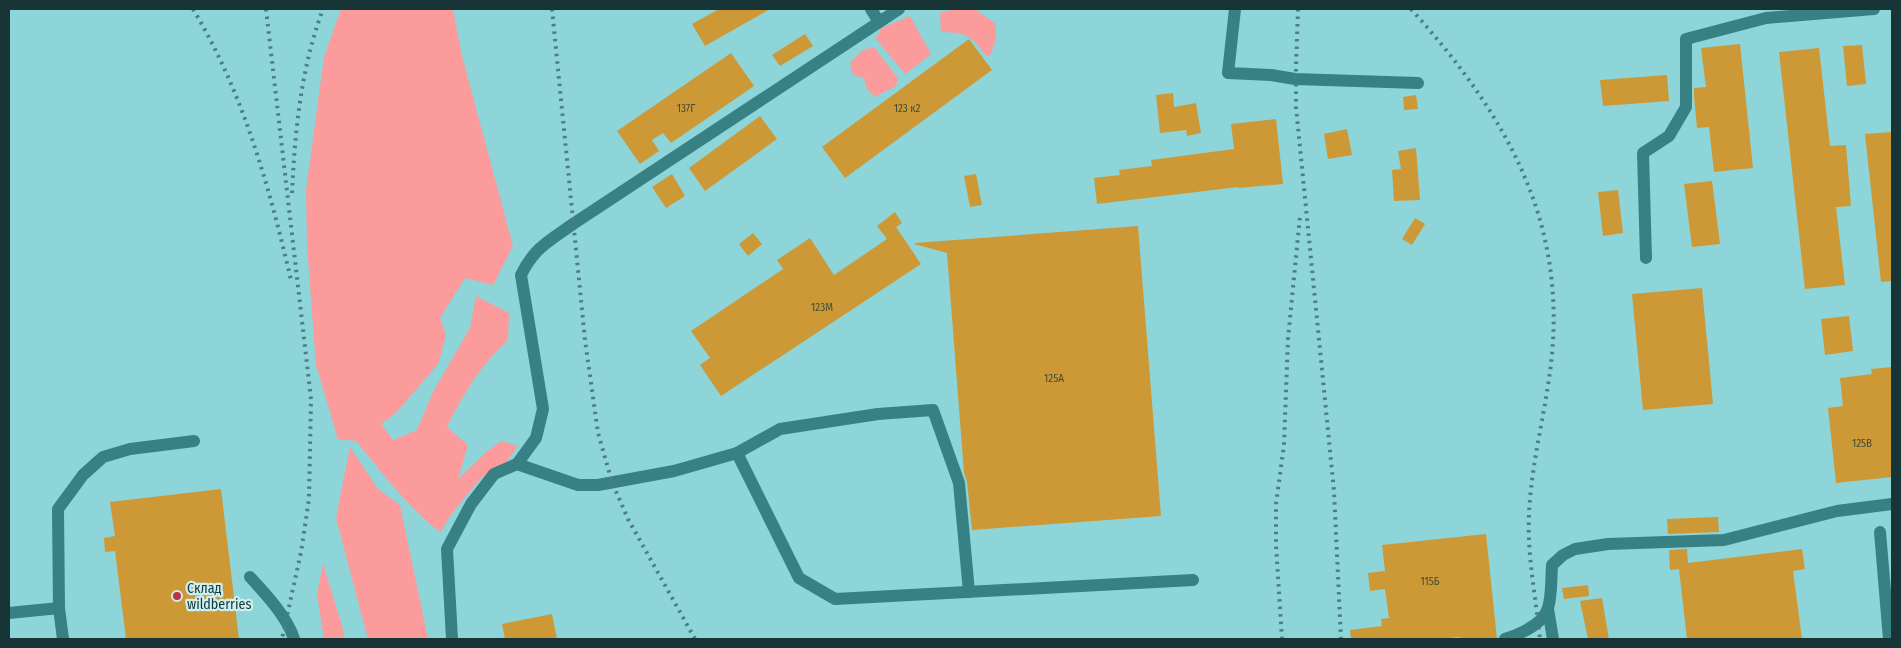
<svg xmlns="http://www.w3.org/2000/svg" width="1901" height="648" viewBox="0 0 1901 648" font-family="'Fira Sans Condensed',sans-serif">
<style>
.green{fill:#fb9b9b}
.building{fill:#cd9936}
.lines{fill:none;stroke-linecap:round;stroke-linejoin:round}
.minor{stroke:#378084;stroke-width:12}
.rail{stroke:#4d7e81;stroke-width:4;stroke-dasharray:2.5 5;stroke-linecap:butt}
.poi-dot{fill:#c03040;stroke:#cceff0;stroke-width:2}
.labels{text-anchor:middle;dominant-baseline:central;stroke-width:4.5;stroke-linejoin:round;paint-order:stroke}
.number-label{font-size:11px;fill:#444e37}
.poi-label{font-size:14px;fill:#173537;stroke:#cceff0;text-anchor:start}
</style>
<rect width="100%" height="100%" fill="#8dd5d9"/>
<!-- green -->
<g class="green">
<path d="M341 9H453L461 52 513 246 493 285 465 278 440 318 446 336 438 364 396 413 381 424 393 440 417 430 433 392 470 328 476 296 509 313 508 340C480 366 464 393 447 427L468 445 458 479 486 452 501 441 518 446 505 464 481 478 453 512 440 532C407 507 382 472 356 441L338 439 316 365 307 246 306 190 324 57Z"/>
<path d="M955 9 976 10 996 24V39L991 54 987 56C969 35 969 33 941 32L940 13Z"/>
<path d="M910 16 931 54 905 74 876 39 881 28Z"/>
<path d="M874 47 898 78 896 86 875 97 867 89 864 78 853 75 850 63 863 50Z"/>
<path d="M350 447 378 489 400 505 428 639H368L336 518Z"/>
<path d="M323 564 343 629 344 639H324L317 594Z"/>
</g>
<!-- building -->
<g class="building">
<path d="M719 9H770L705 46 692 24Z"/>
<path d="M805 34 813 46 780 66 772 55Z"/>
<path d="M969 39 992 70 845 178 822 147Z"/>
<path d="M1740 44 1753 168 1714 172 1709 127 1697 128 1694 97V88L1706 87 1701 48Z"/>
<path d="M1862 45 1866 84 1847 86 1843 46Z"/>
<path d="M1819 48 1830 146 1846 145 1851 206 1836 207 1845 285 1805 289 1779 52Z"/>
<path d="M731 53 754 86 671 143 663 133 652 140 659 151 640 164 617 131Z"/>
<path d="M1667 75 1669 101 1603 106 1600 80Z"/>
<path d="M1173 93 1174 107 1196 103 1201 133 1187 136 1186 130 1160 133 1156 95Z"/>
<path d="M1416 95 1418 109 1404 110 1403 97Z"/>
<path d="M760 116 777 139 705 191 689 168Z"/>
<path d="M1276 119 1283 184 1238 188V187L1097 204 1094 178 1120 175 1119 170 1152 166 1151 160 1234 149 1231 124Z"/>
<path d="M1347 129 1352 155 1328 159 1324 134Z"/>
<path d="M1892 132V281L1881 282 1865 134Z"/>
<path d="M1416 148 1420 200 1394 201 1392 170 1401 169 1398 151Z"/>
<path d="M672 174 685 196 666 208 652 187Z"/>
<path d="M976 174 982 205 970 207 964 176Z"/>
<path d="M1712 181 1720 244 1692 247 1684 184Z"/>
<path d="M1618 190 1623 233 1603 236 1598 192Z"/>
<path d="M895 212 902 223 896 227 921 264 721 396 700 365 710 358 691 331 783 269 777 260 810 238 834 275 887 239 877 226Z"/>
<path d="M1415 218 1425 224 1412 245 1402 239Z"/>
<path d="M1138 226 1161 516 972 530 967 482 964 473 947 253 914 244 915 243Z"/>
<path d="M753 233 762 244 748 256 739 244Z"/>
<path d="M1702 288 1713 404 1643 410 1632 294Z"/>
<path d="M1849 316 1853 351 1825 355 1821 319Z"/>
<path d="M1892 367V477L1836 483 1828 408 1843 406 1840 378 1872 374 1871 369Z"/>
<path d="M221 489 239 639H126L115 551 105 552 104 538 115 536 110 502Z"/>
<path d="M1718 517 1719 532 1668 534 1667 519Z"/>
<path d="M1486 534 1497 639H1461L1460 637 1440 639H1351L1350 630 1382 626 1381 619 1389 618 1385 589 1370 591 1368 573 1385 571 1382 545Z"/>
<path d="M1687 549 1688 563 1802 549 1805 569 1793 571 1802 639H1687L1679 569 1670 570 1669 550Z"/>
<path d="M1588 585 1589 596 1564 599 1562 588Z"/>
<path d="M1602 598 1609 639H1588L1580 601Z"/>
<path d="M552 614 557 639H505L502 624Z"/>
</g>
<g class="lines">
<!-- minor -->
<g class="minor">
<path d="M871 9 879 22"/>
<path d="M1235 9 1228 73 1271 75 1295 79 1418 83"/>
<path d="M1646 258 1643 153 1669 136 1686 107V39L1766 18 1874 9"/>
<path d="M737 453 799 578 835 599 1193 580"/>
<path d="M517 464 578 485H598L674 471 737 453 780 429 878 414 933 410 959 483 969 592"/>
<path d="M1880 532 1889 639"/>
<path d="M250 577C265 593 288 618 294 639"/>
<path d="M59 608 58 509 83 475 103 457 130 449 194 441"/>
<path d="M1548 609 1553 639"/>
<path d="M9 613 59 608 63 639"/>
<path d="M452 639 447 549 471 504 494 474 517 464 536 438 543 409 521 275C534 248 549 241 573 224L899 9"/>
<path d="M1505 639C1520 634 1543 625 1548 608 1552 595 1551 579 1552 565L1563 555 1575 549 1608 544 1724 540 1837 511 1892 504"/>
</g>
<!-- rail -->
<g class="rail">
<path d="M193 9C243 92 269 186 291 280"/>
<path d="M266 9 311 399 309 499 301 552 282 639"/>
<path d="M552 9 585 340 598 433 612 482 628 519 695 639"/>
<path d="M1298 9 1296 67V107L1334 491 1341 639"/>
<path d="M1411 9C1501 109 1565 214 1552 354 1547 408 1531 461 1529 515 1527 555 1536 599 1540 639"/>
<path d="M292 193C295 130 301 68 323 9"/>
<path d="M1282 639 1276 545V504L1284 445 1288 339 1300 216"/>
</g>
</g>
<!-- markers -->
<circle class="poi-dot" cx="177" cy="596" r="5"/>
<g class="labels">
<!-- number labels -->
<g class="number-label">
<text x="686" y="108">137Г</text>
<text x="907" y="108">123 к2</text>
<text x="822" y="307">123М</text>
<text x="1054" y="378">125А</text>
<text x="1862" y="443">125В</text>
<text x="1430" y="581">115Б</text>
</g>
<!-- poi labels -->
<g class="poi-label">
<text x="187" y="588">Склад<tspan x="187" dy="16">wildberries</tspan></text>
</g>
</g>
<!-- border -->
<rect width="1901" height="648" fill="none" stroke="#173537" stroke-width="20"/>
</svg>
